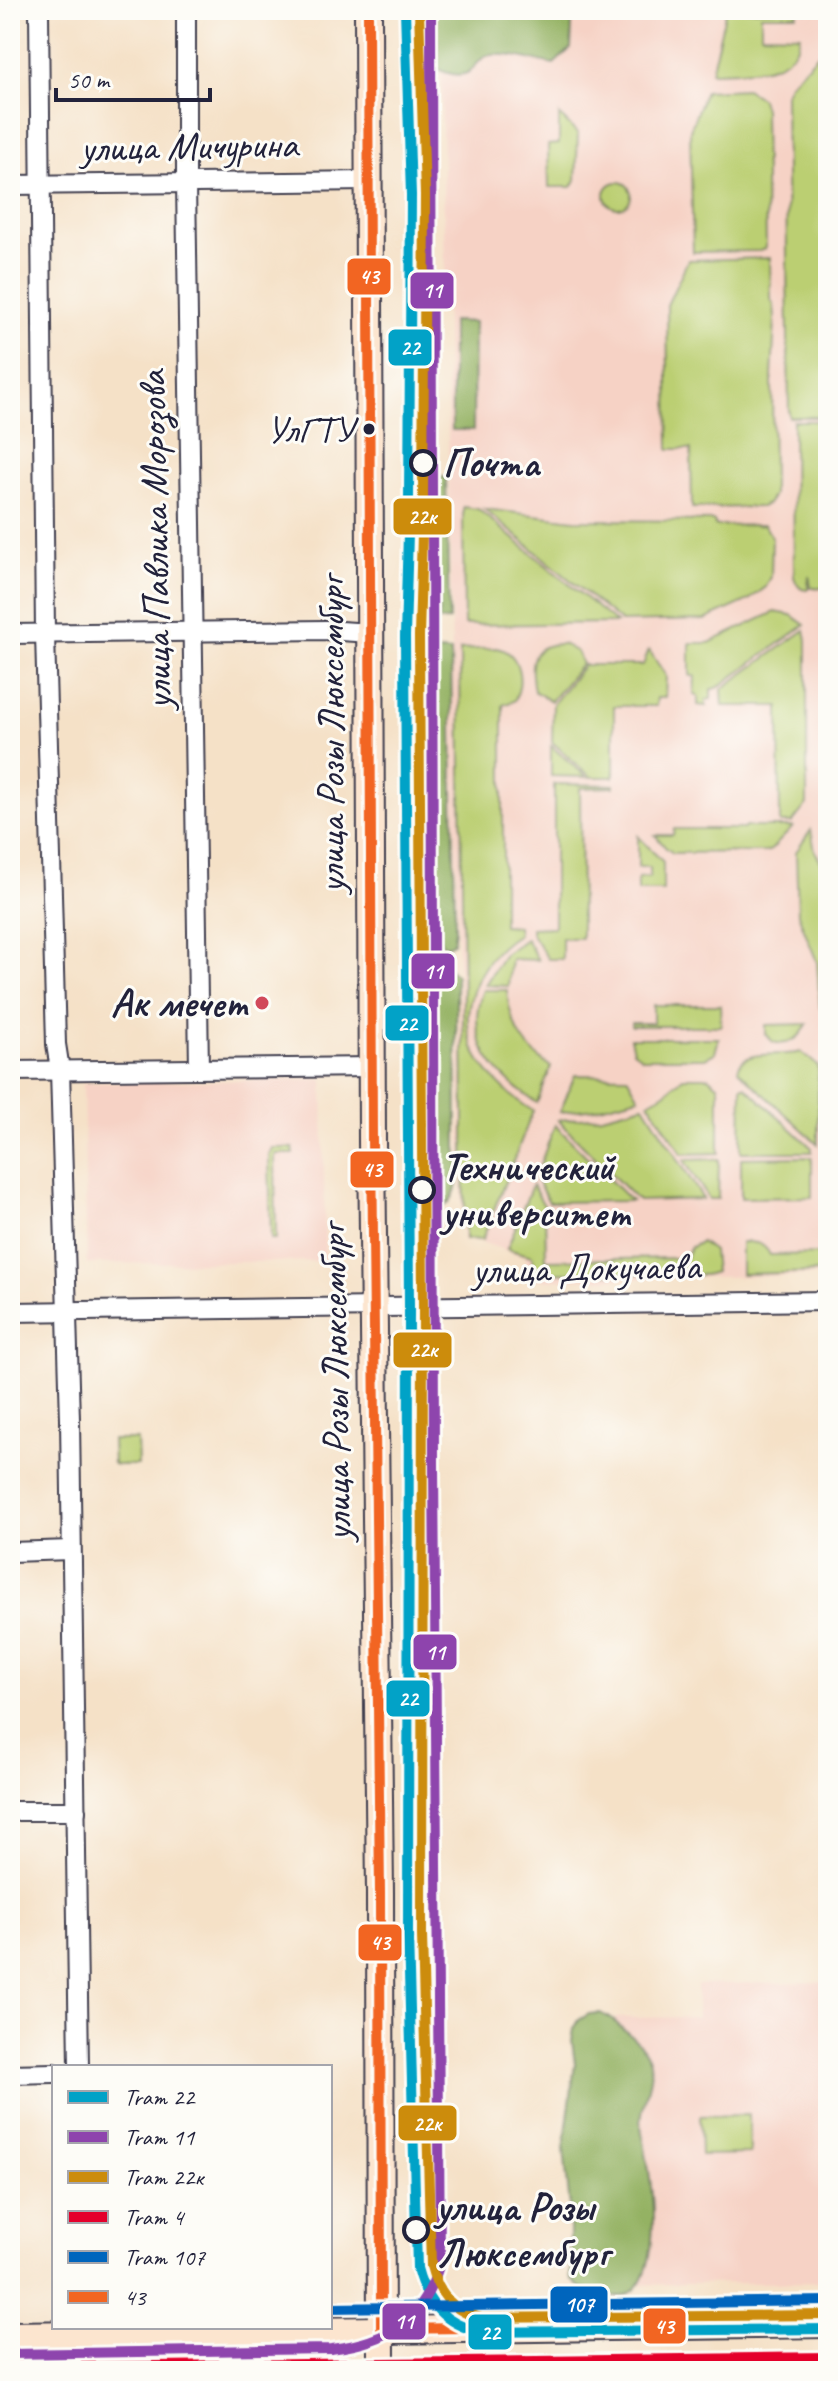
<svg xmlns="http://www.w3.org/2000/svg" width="838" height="2381" viewBox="0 0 838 2381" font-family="Caveat,sans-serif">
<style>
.built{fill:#f6d2c5}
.green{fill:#bbcf72;stroke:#6e7856;stroke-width:2}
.forest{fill:#94b264;stroke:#5b6a50;stroke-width:2}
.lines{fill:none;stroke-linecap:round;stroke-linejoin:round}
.street-casing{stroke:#423f50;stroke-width:22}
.secondary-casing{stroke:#423f50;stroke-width:30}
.street{stroke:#fff;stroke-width:18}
.secondary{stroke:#fce5cf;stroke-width:26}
.bus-1-casing{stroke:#fdfcf7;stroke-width:16}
.bus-1{stroke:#f26522;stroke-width:10}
.tram-1-casing{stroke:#fdfcf7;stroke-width:16}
.tram-2-casing{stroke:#fdfcf7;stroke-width:16}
.tram-3-casing{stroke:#fdfcf7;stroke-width:16}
.tram-4-casing{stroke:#fdfcf7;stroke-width:16}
.tram-5-casing{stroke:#fdfcf7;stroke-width:16}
.tram-1{stroke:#02a2c7;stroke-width:10}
.tram-2{stroke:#8e44ad;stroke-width:10}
.tram-3{stroke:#cc8c0c;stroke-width:10}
.tram-4{stroke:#e4002b;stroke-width:10}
.tram-5{stroke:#0065bd;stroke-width:10}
.bus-dot{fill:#22223b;stroke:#fdfcf7;stroke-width:3}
.stop-dot{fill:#fdfcf7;stroke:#22223b;stroke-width:4}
.poi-dot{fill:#d1495b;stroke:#fdfcf7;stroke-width:3}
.labels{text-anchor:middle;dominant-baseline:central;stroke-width:6;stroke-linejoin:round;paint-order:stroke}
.bus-label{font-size:38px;fill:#22223b;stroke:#fdfcf7;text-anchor:end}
.street-label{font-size:40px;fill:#22223b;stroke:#fdfcf7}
.stop-label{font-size:40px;font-weight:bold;fill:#22223b;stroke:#fdfcf7;text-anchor:start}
.poi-label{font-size:40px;font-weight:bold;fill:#22223b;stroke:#fdfcf7;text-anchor:end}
.line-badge{stroke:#fdfcf7;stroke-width:3}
.badge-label{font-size:22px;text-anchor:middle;font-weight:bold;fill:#fff}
</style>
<rect width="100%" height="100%" fill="#fdfcf7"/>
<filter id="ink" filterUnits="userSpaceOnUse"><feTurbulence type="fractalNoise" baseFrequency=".0125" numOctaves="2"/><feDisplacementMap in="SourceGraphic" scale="16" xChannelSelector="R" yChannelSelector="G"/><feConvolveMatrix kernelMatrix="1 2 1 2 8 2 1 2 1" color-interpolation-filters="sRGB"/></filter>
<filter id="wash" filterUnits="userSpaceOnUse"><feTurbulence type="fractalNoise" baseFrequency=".006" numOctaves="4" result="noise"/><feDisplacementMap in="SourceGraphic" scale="32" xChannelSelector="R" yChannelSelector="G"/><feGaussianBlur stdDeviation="1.8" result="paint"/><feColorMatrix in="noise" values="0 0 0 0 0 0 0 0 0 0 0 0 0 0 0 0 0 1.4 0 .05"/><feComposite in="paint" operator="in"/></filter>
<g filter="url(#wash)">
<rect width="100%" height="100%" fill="#f5e1c7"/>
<!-- built -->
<g class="built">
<path d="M440 10H828V1275L527 1280 526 1257 478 1241 463 1240Z"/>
<path d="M323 1079 325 1261 87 1264 83 1083Z"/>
<path d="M828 1982V2282L620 2285 615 2018 697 2017V1984Z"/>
</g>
<!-- green -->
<g class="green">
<path d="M726 10H798L797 15H761V34L800 35C795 76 740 70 711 72Z"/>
<path d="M828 44V417H789L785 94 789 84Z"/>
<path d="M746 89 761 99 764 109 766 248 760 251 693 252 690 130 705 91Z"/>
<path d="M559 115 578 134 576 180 572 187H549L548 145 559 144Z"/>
<circle cx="618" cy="195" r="13"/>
<path d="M770 258 771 299 774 305 775 319 772 377 773 495 768 503 761 507 692 508 691 449H669L667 305 688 260Z"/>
<path d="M793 421H828V588H811L809 575 808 590C799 590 797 585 794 577Z"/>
<path d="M463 507 478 509 616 623 464 625Z"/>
<path d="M484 509 575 520 714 521 715 526 764 525 772 537 771 577 766 587 749 600 705 620 621 622Z"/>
<path d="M775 612 791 615 805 625 717 688 711 689V699L706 700V706L698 705V696L694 695 695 676H690V643H709Z"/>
<path d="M805 630 807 640V804L792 823H780L779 706H723L722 689Z"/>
<path d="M563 644 577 652 582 664 551 701 534 691C529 664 529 643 563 644Z"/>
<path d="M497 648C520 652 525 683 514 701L503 705V925L517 926 518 934C484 954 459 1002 471 1042 480 1070 509 1096 533 1111L482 1240 465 1239 460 650Z"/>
<path d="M649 650 666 676 665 698H657L656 706H614V777H591L552 742 553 704 584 665H643Z"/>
<path d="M551 746 587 777 551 776Z"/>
<path d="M554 784 614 785V787L580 788 581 938H562V959H548L531 933V928L554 927Z"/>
<path d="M745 827H793L771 850 766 852 673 853 666 848 655 835H673L674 829H744Z"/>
<path d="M811 830 815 851 822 863 828 917V1021L820 1008 817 962 798 914 796 852Z"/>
<path d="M638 836 663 862V891H638V878L650 877V867H638Z"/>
<path d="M526 939 538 960 511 959 508 986 485 985 504 954Z"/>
<path d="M483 990H507C509 1022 524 1049 551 1067L537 1103C496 1076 463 1041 483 990Z"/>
<path d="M653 1005H720L721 1026H631V1023H653Z"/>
<path d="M807 1024C801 1038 788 1047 773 1042L766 1034V1025Z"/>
<path d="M630 1038H719L715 1053 705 1058H643L633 1051Z"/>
<path d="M801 1052 818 1066V1144L738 1070C741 1047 784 1058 801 1052Z"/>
<path d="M575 1075 627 1076 639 1097 596 1108 560 1112Z"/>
<path d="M683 1077H708L719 1086V1153L682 1154 649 1102 665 1093Z"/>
<path d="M742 1086H745L812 1148V1152H741Z"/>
<path d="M644 1105 703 1199 638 1201 558 1120 602 1116Z"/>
<path d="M555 1125 631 1201 549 1202 535 1178Z"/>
<path d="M272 1148H293L294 1154H276L275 1157 276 1239H271L269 1155Z"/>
<path d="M812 1157V1197L741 1198V1158Z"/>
<path d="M719 1159 718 1199H709L684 1160Z"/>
<path d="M532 1185 545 1207 546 1260 685 1258 691 1247 701 1242 713 1251 715 1272 705 1275 534 1272 532 1256 507 1249Z"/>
<path d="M741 1242C755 1242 764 1242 770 1255L828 1254V1272L741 1274Z"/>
<path d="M112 1440H137L138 1465H113Z"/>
<path d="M749 2115 750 2154 701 2155 700 2116Z"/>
<path d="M659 2358V2371H397V2362Z"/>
</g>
<!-- forest -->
<g class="forest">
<path d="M425 10H568L572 24 571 48 554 64C535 61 511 53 491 55 479 56 477 68 467 73 461 76 455 75 448 73 417 65 425 37 425 10Z"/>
<path d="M452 321 474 322 473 430H452Z"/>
<path d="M446 477 449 620 439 621 436 478Z"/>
<path d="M436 651 451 652 455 929 453 943 447 946 442 944 437 934Z"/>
<path d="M449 969 456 974 457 1147C461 1165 460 1198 442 1208L438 1206 435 1199 436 984 438 974Z"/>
<path d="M600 2013C613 2017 618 2026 629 2034 668 2066 643 2083 641 2123 641 2131 644 2140 645 2147 649 2169 653 2193 653 2215 653 2246 650 2306 606 2296 591 2292 579 2291 570 2277V2208L564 2149 575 2064 572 2041 574 2029 579 2020 589 2014Z"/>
</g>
</g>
<g filter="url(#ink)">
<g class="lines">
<defs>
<g id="street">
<path d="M39 10 45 634 56 1044 60 1070 70 1420 79 2067"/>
<path d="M186 10V182L199 1069"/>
<path d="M10 185 369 181"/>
<path d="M10 634 326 630 370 633"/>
<path d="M10 1071 372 1067"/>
<path d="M10 1312 828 1301"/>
<path d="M10 1552 71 1550"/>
<path d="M10 1811H76"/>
<path d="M10 2074 54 2073"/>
<path d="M93 2333 94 2371"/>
</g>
<g id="secondary">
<path d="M368 10 372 1141 380 1893 381 2371"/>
<path d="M10 2335 828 2324"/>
</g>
</defs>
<!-- street casing -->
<use href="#street" class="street-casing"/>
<!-- secondary casing -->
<use href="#secondary" class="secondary-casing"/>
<!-- street -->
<use href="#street" class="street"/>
<!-- secondary -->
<use href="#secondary" class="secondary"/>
<defs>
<g id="bus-1">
<path d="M368 10 372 1141 380 1893 381 2329"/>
<path d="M381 2329 828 2324"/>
</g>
</defs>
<!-- bus-1 casing -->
<use href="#bus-1" class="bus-1-casing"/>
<!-- bus-1 -->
<use href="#bus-1" class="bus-1"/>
<defs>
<path id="tram-1" d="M405 10 411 195 409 499 405 636 409 1306 408 1935 417 2268C426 2303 444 2324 480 2332L828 2329"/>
<path id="tram-2" d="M10 2354 331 2349C389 2342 423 2320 440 2263L434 1464 431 10"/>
<path id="tram-3" d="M419 10 425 195 423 499 419 636 423 1306 422 1935 431 2266C438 2294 453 2312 481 2318L828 2315"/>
<path id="tram-4" d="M10 2368 828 2357"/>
<path id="tram-5" d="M330 2308 828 2301"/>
</defs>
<!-- tram-1 casing -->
<use href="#tram-1" class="tram-1-casing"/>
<!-- tram-2 casing -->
<use href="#tram-2" class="tram-2-casing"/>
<!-- tram-3 casing -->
<use href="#tram-3" class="tram-3-casing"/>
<!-- tram-4 casing -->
<use href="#tram-4" class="tram-4-casing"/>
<!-- tram-5 casing -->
<use href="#tram-5" class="tram-5-casing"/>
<!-- tram-1 -->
<use href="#tram-1" class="tram-1"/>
<!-- tram-2 -->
<use href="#tram-2" class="tram-2"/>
<!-- tram-3 -->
<use href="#tram-3" class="tram-3"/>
<!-- tram-4 -->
<use href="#tram-4" class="tram-4"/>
<!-- tram-5 -->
<use href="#tram-5" class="tram-5"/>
</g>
</g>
<!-- markers -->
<circle class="bus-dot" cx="369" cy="429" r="7"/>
<g class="stop-dot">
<circle cx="423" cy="463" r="12"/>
<circle cx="422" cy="1190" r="12"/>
<circle cx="416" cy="2230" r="12"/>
</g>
<circle class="poi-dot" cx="262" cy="1003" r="8"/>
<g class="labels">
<!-- bus labels -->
<g class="bus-label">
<text x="354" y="429">УлГТУ</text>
</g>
<!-- street labels -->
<g class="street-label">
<text transform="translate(189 146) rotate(-1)">улица Мичурина</text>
<text transform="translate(155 540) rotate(-91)">улица Павлика Морозова</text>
<text transform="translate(331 735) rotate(-90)">улица Розы Люксембург</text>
<text transform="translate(586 1268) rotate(-1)">улица Докучаева</text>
<text transform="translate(335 1383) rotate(-91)">улица Розы Люксембург</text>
</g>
<!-- stop labels -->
<g class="stop-label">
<text x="443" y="463">Почта</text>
<text x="442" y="1167">Технический<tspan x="442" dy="46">университет</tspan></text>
<text x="436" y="2207">улица Розы<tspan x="436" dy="46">Люксембург</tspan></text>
</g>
<!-- poi labels -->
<g class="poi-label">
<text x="246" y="1003">Ак мечет</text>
</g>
</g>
<g class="line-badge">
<rect x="346" y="257" width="46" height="39" rx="8" fill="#f26522"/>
<rect x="409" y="271" width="46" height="39" rx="8" fill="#8e44ad"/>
<rect x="387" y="328" width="46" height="39" rx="8" fill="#02a2c7"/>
<rect x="392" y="497" width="61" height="39" rx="8" fill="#cc8c0c"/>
<rect x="410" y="952" width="46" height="38" rx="8" fill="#8e44ad"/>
<rect x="384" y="1004" width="46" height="38" rx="8" fill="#02a2c7"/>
<rect x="349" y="1150" width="46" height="39" rx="8" fill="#f26522"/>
<rect x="392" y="1331" width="61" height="38" rx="8" fill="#cc8c0c"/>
<rect x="412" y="1633" width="46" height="38" rx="8" fill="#8e44ad"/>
<rect x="385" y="1679" width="46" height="39" rx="8" fill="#02a2c7"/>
<rect x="357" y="1923" width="46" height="39" rx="8" fill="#f26522"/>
<rect x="397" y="2104" width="61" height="38" rx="8" fill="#cc8c0c"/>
<rect x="549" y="2285" width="60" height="39" rx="8" fill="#0065bd"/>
<rect x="381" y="2302" width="46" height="39" rx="8" fill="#8e44ad"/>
<rect x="642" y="2307" width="45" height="38" rx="8" fill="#f26522"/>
<rect x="467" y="2313" width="46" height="38" rx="8" fill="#02a2c7"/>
</g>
<g class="badge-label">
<text x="369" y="284">43</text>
<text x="432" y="298">11</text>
<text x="410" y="355">22</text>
<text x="422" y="524">22к</text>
<text x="433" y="979">11</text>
<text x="407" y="1031">22</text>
<text x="372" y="1177">43</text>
<text x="423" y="1357">22к</text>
<text x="435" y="1660">11</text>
<text x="408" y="1706">22</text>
<text x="380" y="1950">43</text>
<text x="427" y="2131">22к</text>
<text x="579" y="2312">107</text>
<text x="404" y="2329">11</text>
<text x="664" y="2334">43</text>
<text x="490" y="2340">22</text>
</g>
<!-- margin -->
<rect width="838" height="2381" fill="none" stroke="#fdfcf7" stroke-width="40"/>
<!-- legend -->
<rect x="52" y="2065" width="280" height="264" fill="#fdfcf7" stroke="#a5a5ac" stroke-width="2"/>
<rect x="68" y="2091" width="40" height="12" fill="#02a2c7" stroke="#a5a5ac" stroke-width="2"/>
<text x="124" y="2105" font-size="24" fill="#22223b">Tram 22</text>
<rect x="68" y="2131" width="40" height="12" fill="#8e44ad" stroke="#a5a5ac" stroke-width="2"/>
<text x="124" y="2145" font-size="24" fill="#22223b">Tram 11</text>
<rect x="68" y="2171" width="40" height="12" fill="#cc8c0c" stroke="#a5a5ac" stroke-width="2"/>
<text x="124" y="2185" font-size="24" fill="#22223b">Tram 22к</text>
<rect x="68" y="2211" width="40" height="12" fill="#e4002b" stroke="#a5a5ac" stroke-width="2"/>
<text x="124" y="2225" font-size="24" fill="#22223b">Tram 4</text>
<rect x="68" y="2251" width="40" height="12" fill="#0065bd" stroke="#a5a5ac" stroke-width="2"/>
<text x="124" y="2265" font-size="24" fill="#22223b">Tram 107</text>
<rect x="68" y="2291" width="40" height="12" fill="#f26522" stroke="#a5a5ac" stroke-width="2"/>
<text x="124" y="2305" font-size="24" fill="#22223b">43</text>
<!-- scale -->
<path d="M56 88v12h154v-12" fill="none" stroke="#22223b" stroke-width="4"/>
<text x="68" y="88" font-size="24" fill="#22223b" stroke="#fdfcf7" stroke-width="6" paint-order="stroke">50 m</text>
</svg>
